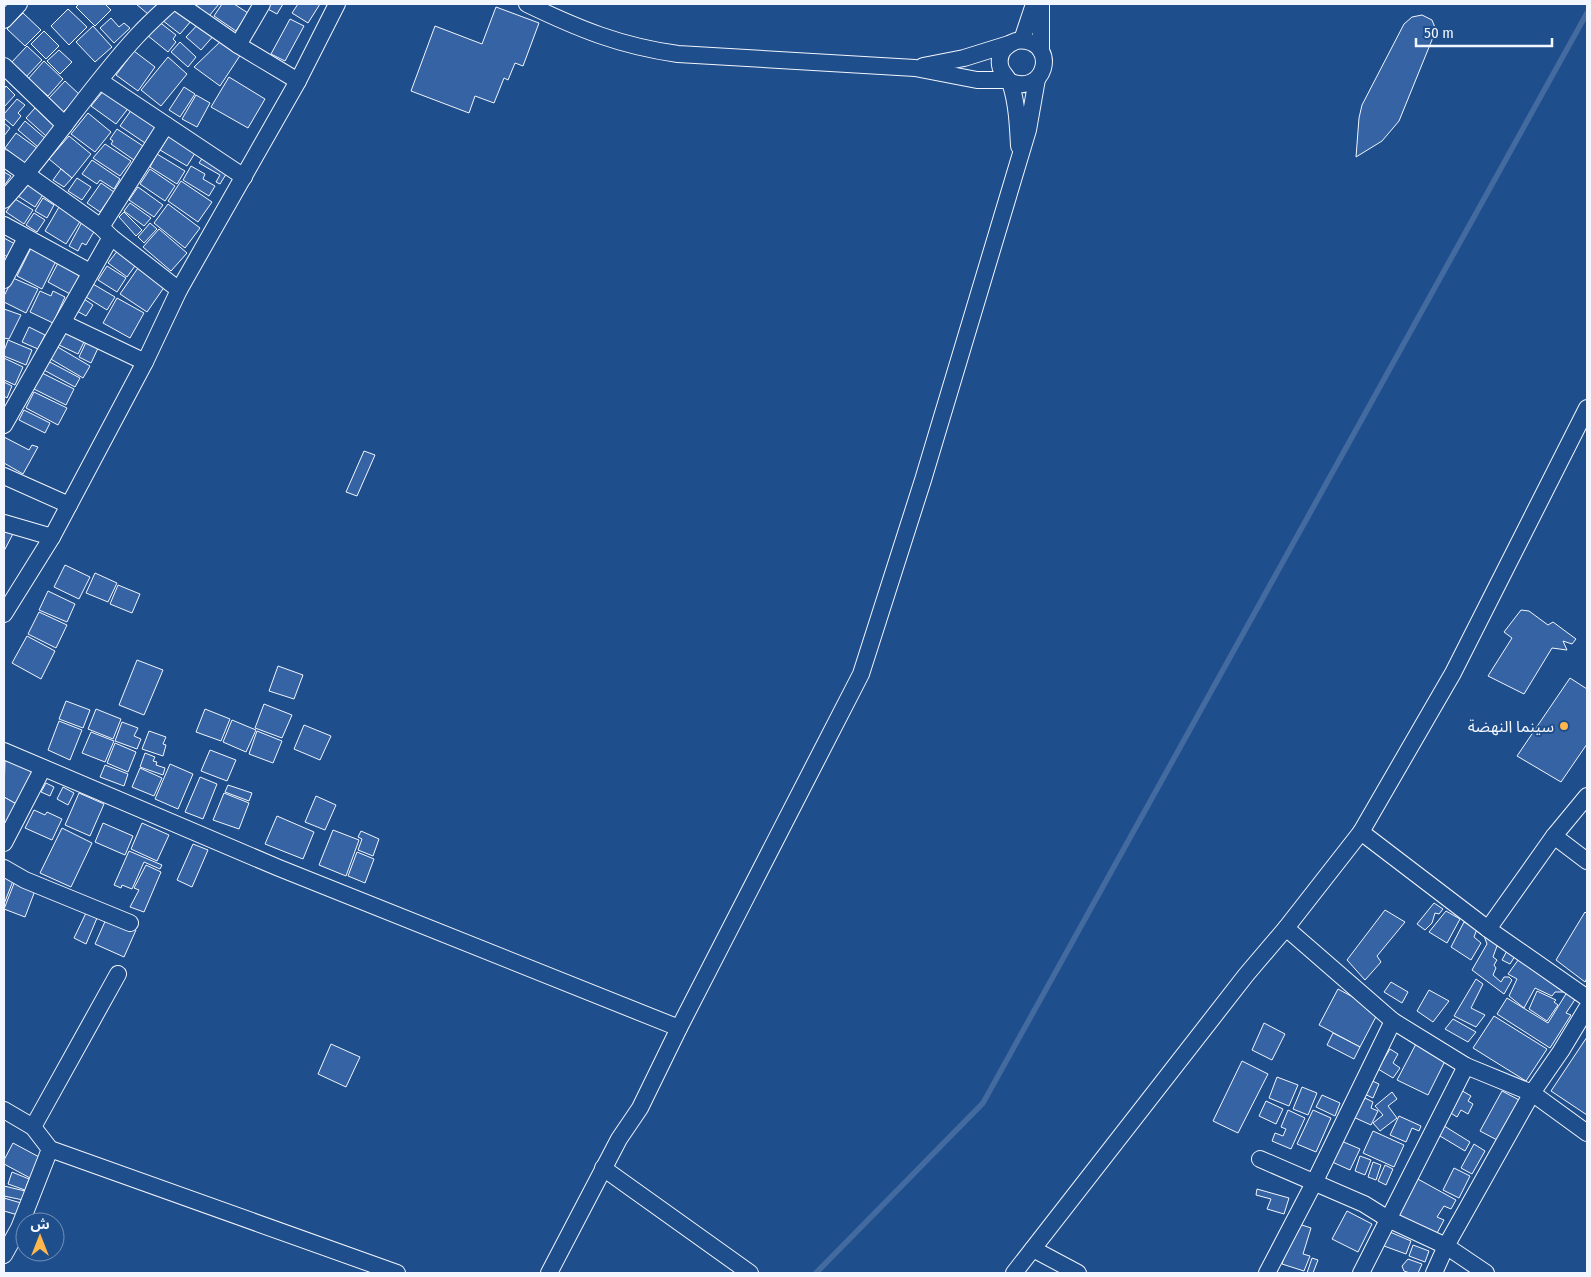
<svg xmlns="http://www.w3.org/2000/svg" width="1591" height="1277" viewBox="0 0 1591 1277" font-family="'Fira Sans Condensed','Noto Sans Arabic',sans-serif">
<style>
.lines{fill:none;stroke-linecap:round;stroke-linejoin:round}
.stream{stroke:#446ba0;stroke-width:5.5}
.building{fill:#3563a3;stroke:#f2f6ff}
.minor-casing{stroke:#f2f6ff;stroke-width:18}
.minor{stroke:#1f4e8c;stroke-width:16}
.poi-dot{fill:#ffb74d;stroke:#1f4e8c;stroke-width:2}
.labels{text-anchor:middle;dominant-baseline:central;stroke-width:4;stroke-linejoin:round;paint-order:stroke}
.poi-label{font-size:16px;fill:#f2f6ff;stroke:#1f4e8c;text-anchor:end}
</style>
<rect width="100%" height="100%" fill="#1f4e8c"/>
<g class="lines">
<!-- stream -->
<path class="stream" d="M816 1273 983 1103 1587 13"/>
</g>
<!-- building -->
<g class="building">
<path d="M79 4H105L111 10 95 26 76 7Z"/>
<path d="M136 4H157L148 14Z"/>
<path d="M195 4H219L209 16Z"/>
<path d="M222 4H234L248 13 236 31 214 16Z"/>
<path d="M266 4H283L277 14 264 7Z"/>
<path d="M298 4H320L308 23 292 13Z"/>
<path d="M173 7 191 21 180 34 162 20Z"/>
<path d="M496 7 539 23 523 66 515 63 508 80 504 78 494 103 475 96 469 113 411 91 435 26 482 44Z"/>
<path d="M68 9 87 27 69 45 51 26Z"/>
<path d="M23 13 41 30 25 46 7 29Z"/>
<path d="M1422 15 1432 20 1436 30 1399 121 1382 141 1356 157 1359 118 1362 105 1404 24 1412 17Z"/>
<path d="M111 18 119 27 124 23 130 28 114 43 100 28Z"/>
<path d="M290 19 304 26 285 61 271 54Z"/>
<path d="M158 21 176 35 173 39 176 42 168 52 147 35Z"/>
<path d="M201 21 215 34 201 50 186 37Z"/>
<path d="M93 26 112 47 95 62 76 42Z"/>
<path d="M44 31 59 46 46 59 31 44Z"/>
<path d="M223 39 243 51 220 86 194 67Z"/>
<path d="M180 42 196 57 188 67 171 52Z"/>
<path d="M27 46 42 60 25 78 10 64Z"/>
<path d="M59 50 72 62 60 74 47 61Z"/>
<path d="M134 51 155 67 138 91 116 75Z"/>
<path d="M168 57 187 74 161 106 141 90Z"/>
<path d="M44 61 63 79 48 96 28 79Z"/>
<path d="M229 77 265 99 248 128 211 107Z"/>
<path d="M65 81 80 95 63 112 49 98Z"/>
<path d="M6 86 15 95 4 107V89Z"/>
<path d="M184 87 195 94 180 117 169 110Z"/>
<path d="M105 89 130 106 116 124 91 106Z"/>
<path d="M196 95 210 103 197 127 182 119Z"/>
<path d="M17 99 25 105 18 113 21 116 13 126 4 118V114Z"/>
<path d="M35 108 54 126 46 136 26 118Z"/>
<path d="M132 109 156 126 145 143 120 126Z"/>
<path d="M88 113 111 132 95 152 71 134Z"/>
<path d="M25 121 46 139 38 147 18 130Z"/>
<path d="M4 123 10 128 4 136Z"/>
<path d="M117 129 143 146 134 160 111 144 113 141 110 139Z"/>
<path d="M16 133 38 149 26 165 5 148Z"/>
<path d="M170 134 197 150 187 166 160 150Z"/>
<path d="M69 136 91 154 72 178 49 159Z"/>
<path d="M105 144 131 161 120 176 93 158Z"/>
<path d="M157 154 185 171 177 184 150 167Z"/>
<path d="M203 157 228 171 220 184 216 182 220 175 199 163Z"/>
<path d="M92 160 120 179 114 189 100 180 97 184 82 174Z"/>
<path d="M191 166 205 174 203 179 215 186 209 196 183 180Z"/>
<path d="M61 169 72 178 64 187 53 180Z"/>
<path d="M150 169 175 186 165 201 140 184Z"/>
<path d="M4 172 11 176 4 186Z"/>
<path d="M77 178 91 187 82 200 68 191Z"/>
<path d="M181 181 212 202 198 222 168 201Z"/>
<path d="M27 182 44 193 35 207 18 196Z"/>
<path d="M101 183 114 192 100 212 87 203Z"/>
<path d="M138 187 163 205 154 217 129 200Z"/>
<path d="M43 198 54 205 47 218 35 211Z"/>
<path d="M15 199 33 210 24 224 6 212Z"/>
<path d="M130 203 151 218 144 226 124 211Z"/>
<path d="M168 204 200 228 185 248 154 223Z"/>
<path d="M59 207 81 220 66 244 45 231Z"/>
<path d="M124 212 142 230 136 236 119 217Z"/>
<path d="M34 213 45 220 37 232 26 225Z"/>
<path d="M82 222 95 230 86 245 82 243 78 251 69 246Z"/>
<path d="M150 223 157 229 144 243 138 237Z"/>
<path d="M159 229 187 253 171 271 143 247Z"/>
<path d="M4 238 15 244 8 257 4 255Z"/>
<path d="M31 248 56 261 42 289 17 276Z"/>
<path d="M118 250 137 263 127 277 108 263Z"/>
<path d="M59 261 82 274 70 294 48 282Z"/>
<path d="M107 266 126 278 117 292 98 280Z"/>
<path d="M138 268 165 286 147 312 120 294Z"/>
<path d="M13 278 38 289 26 313 4 302V296Z"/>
<path d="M93 284 115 297 107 310 86 297Z"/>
<path d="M40 291 51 296 53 291 65 297 53 323 30 312Z"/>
<path d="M117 298 144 313 130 338 103 323Z"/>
<path d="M84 299 93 305 86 316 77 311Z"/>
<path d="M4 309 21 315 9 339 4 338Z"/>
<path d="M29 327 45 335 38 349 22 342Z"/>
<path d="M67 329 86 338 78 354 59 345Z"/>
<path d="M88 338 100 344 91 363 79 357Z"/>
<path d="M8 340 32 350 26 365 4 356V351Z"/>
<path d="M56 346 90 366 83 378 49 358Z"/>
<path d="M4 358 23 367 15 385 4 380Z"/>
<path d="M46 360 80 378 75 387 42 369Z"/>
<path d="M42 373 74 389 66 405 34 389Z"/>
<path d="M4 382 12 386 7 398 4 396Z"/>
<path d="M34 392 67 408 58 425 26 408Z"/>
<path d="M24 410 50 423 45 433 19 420Z"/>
<path d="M4 437 29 450 32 445 38 447 23 474 4 463Z"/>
<path d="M364 451 375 455 357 496 346 492Z"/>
<path d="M4 527 15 530 4 551Z"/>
<path d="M65 565 90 577 79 599 54 587Z"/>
<path d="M95 573 117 583 108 602 86 593Z"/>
<path d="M118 585 140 594 132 613 110 604Z"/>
<path d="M48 591 75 604 67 622 39 610Z"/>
<path d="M1521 610 1529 611 1548 625 1553 622 1576 639 1572 644 1563 641 1567 650 1552 648 1524 694 1488 676 1512 638 1504 632Z"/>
<path d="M39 612 67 625 56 648 28 634Z"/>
<path d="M27 636 55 651 41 679 12 663Z"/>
<path d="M137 660 163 670 144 715 119 705Z"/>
<path d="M278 666 303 675 294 699 269 691Z"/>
<path d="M1570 678 1587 689V744L1561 782 1517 756Z"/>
<path d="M66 701 90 710 83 728 59 719Z"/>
<path d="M264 704 292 715 282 738 255 728Z"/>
<path d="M96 709 121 719 113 739 88 729Z"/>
<path d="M205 709 230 719 221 741 196 732Z"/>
<path d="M232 720 256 730 246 752 223 742Z"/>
<path d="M59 721 82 730 70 760 48 750Z"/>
<path d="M122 722 138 728 134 736 141 739 137 749 115 741Z"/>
<path d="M304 725 331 736 320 760 294 749Z"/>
<path d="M149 731 166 737 163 744 166 745 163 756 142 749Z"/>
<path d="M257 731 282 741 273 763 249 754Z"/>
<path d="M91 732 114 741 105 762 82 753Z"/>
<path d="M115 743 136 752 128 772 107 763Z"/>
<path d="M210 750 236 760 227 781 201 771Z"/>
<path d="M145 753 155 757 153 761 157 762 156 765 165 768 163 775 140 767Z"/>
<path d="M5 758 35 773 18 805 4 797Z"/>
<path d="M170 764 193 774 178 809 155 799Z"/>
<path d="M105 765 128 774 124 786 100 777Z"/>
<path d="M140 768 162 778 154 796 132 787Z"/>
<path d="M200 777 217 784 203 819 185 812Z"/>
<path d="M46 783 54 787 50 796 41 792Z"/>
<path d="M228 785 252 793 249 801 225 792Z"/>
<path d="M63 787 74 793 68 805 57 799Z"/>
<path d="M79 793 104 804 90 836 65 825Z"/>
<path d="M224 793 249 803 239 829 213 820Z"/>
<path d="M316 796 336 805 325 830 305 822Z"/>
<path d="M4 797 18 805 4 830Z"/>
<path d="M34 810 45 815 47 812 62 819 52 840 25 828Z"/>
<path d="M277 816 314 832 303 859 265 844Z"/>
<path d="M103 823 133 836 125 855 95 842Z"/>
<path d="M142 823 169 835 157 861 131 849Z"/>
<path d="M62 828 92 843 71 887 40 873Z"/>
<path d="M333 830 359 840 346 876 319 865Z"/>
<path d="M361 831 379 839 373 856 358 850 362 839 358 837Z"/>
<path d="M193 844 208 850 192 887 177 880Z"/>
<path d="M129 851 162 865 160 869 144 862 132 889 122 885 121 888 114 885Z"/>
<path d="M357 852 374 859 365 883 348 876Z"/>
<path d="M146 865 161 872 144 912 130 907 139 890 134 888Z"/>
<path d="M4 877 13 881 4 904Z"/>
<path d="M15 881 36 888 25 917 4 909Z"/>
<path d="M1434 903 1443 909 1439 914 1435 913 1432 923 1425 930 1417 924Z"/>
<path d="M1385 910 1405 922 1377 956 1381 962 1365 980 1347 960Z"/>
<path d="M1446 911 1460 919 1447 943 1429 932Z"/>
<path d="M1585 912 1587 914V978L1585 982 1556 960Z"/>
<path d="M86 913 97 918 86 944 74 938Z"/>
<path d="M107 917 136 930 124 957 95 944Z"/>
<path d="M1464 922 1477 929 1474 937 1481 943 1471 960 1451 947Z"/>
<path d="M1483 933 1502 946H1497L1493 957 1497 960 1494 965 1496 968 1493 975 1501 982 1504 977H1509L1512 980 1504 994 1472 970 1487 944Z"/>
<path d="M1509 947 1517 953 1510 964 1502 960Z"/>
<path d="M1521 956 1567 987 1564 992H1555L1552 996 1535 988 1524 1008 1509 996 1517 979 1508 974Z"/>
<path d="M1476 979 1483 984 1471 1008 1485 1015 1476 1027 1454 1016Z"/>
<path d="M1391 982 1408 992 1402 1003 1384 992Z"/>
<path d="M1338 989 1379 1011 1360 1047 1319 1025Z"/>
<path d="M1569 989 1578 995 1566 1013 1571 1015 1550 1048 1497 1014 1507 998 1548 1023Z"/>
<path d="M1429 990 1449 1001 1433 1022 1417 1011Z"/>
<path d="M1537 991 1556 1000 1554 1002 1558 1005 1547 1021 1529 1009Z"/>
<path d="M1494 1016 1547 1049 1526 1081 1473 1048Z"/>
<path d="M1453 1019 1476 1032 1468 1042 1445 1029Z"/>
<path d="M1264 1023 1285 1034 1272 1060 1252 1050Z"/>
<path d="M1333 1033 1360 1047 1354 1059 1327 1045Z"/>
<path d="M1587 1037V1115L1551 1091Z"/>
<path d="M1417 1042 1447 1057 1428 1095 1397 1080Z"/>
<path d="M331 1044 360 1057 346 1087 318 1074Z"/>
<path d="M1390 1049 1398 1054 1393 1063 1400 1068 1393 1078 1378 1069Z"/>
<path d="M1242 1061 1268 1074 1238 1133 1213 1121Z"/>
<path d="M1277 1077 1298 1085 1289 1106 1269 1098Z"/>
<path d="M1368 1079 1379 1084 1373 1098 1362 1093Z"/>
<path d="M1302 1087 1317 1093 1308 1115 1293 1109Z"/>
<path d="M1459 1089 1471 1096 1468 1101 1473 1104 1468 1114 1461 1110 1457 1117 1446 1110Z"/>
<path d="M1502 1091 1521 1101 1499 1141 1480 1131Z"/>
<path d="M1392 1092 1397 1099 1388 1106 1397 1118 1380 1131 1373 1123 1383 1115 1375 1106Z"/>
<path d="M1322 1095 1340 1103 1335 1116 1316 1107Z"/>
<path d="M1359 1098 1364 1100 1365 1098 1373 1102 1371 1108 1378 1111 1371 1125 1351 1116Z"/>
<path d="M1266 1101 1283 1109 1276 1124 1259 1116Z"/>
<path d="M1288 1110 1305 1118 1291 1149 1272 1141 1275 1133 1283 1136 1286 1129 1281 1127Z"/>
<path d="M1313 1110 1331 1118 1316 1152 1297 1144Z"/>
<path d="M1399 1116 1421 1126 1419 1131 1412 1128 1406 1142 1390 1135Z"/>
<path d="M1441 1124 1470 1142 1465 1151 1435 1133Z"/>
<path d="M1373 1131 1404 1145 1394 1167 1363 1153Z"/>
<path d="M1339 1140 1360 1149 1350 1170 1330 1161Z"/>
<path d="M13 1143 41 1158 30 1178 4 1164V1160Z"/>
<path d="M1474 1144 1485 1151 1472 1174 1461 1168Z"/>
<path d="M1360 1156 1371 1160 1365 1175 1355 1171Z"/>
<path d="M1373 1162 1381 1165 1376 1180 1368 1177Z"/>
<path d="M1385 1165 1393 1169 1386 1185 1378 1181Z"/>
<path d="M1454 1168 1470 1176 1459 1198 1443 1190Z"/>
<path d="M12 1172 29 1179 25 1190 8 1184Z"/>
<path d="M1416 1178 1456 1200 1451 1209 1444 1206 1437 1217 1444 1220 1436 1235 1397 1214Z"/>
<path d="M4 1186 25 1191 23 1200 4 1196Z"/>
<path d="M1257 1189 1289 1198 1284 1214 1267 1209 1271 1199 1256 1195Z"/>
<path d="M4 1198 21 1203 18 1215 4 1211Z"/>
<path d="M1347 1211 1372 1224 1358 1252 1332 1239Z"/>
<path d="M1296 1223 1311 1228 1303 1254 1310 1256 1304 1271 1282 1264Z"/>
<path d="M1390 1232 1411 1241 1406 1254 1384 1246Z"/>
<path d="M1413 1245 1429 1251 1425 1262 1409 1256Z"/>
<path d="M1312 1258 1318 1260 1313 1273H1307Z"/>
<path d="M1408 1259 1422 1264 1418 1273H1410L1404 1271 1402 1266Z"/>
</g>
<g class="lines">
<defs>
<g id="minor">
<path d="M179 4 238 45 298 81"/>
<path d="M527 4C579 29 620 46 678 54L915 68 977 80H1007"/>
<path d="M1041 4V51"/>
<path d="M4 20 19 4"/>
<path d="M1022 40 1034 4"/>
<path d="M238 45 262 4"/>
<path d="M4 66 65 125"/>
<path d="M923 66 964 58 1009 44"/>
<path d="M100 81 244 177"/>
<path d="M1011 82C1045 95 1057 47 1026 41 1018 39 1011 42 1005 48 1001 52 999 59 1000 65 1001 74 1009 77 1011 85 1017 104 1018 126 1019 146"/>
<path d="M4 158 101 227 111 237 179 290"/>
<path d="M4 200C51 148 89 88 137 36 147 25 159 14 170 4"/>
<path d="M4 225 90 272"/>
<path d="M101 227 166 125"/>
<path d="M4 280 26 238"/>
<path d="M63 323 145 362"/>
<path d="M4 425 111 237"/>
<path d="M4 476 69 505"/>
<path d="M4 523 52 537"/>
<path d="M4 614 52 537 145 362 179 290 298 81 337 4"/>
<path d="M4 751 279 868 679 1028"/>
<path d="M1587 796 1554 836 1587 861"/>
<path d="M1361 832 1488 929 1587 998"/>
<path d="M4 843 43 768"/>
<path d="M4 868 25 880 130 923"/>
<path d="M1286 928 1393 1021 1466 1066 1532 1093 1587 1133"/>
<path d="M1488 929 1554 836"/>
<path d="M4 1110 33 1127 50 1149 397 1273"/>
<path d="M33 1127 118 974"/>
<path d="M1260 1159 1364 1204 1388 1219 1446 1246 1486 1273"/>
<path d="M603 1168 750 1273"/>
<path d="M1033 1249 1078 1273"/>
<path d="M4 1255 19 1228 50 1149"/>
<path d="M549 1273 619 1139 640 1108 679 1028 861 674 923 480 1028 130 1037 79"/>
<path d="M1014 1273 1246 975 1286 928 1361 832 1453 673 1587 408"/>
<path d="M1267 1273 1314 1183 1393 1021"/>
<path d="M1361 1273 1466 1066"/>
<path d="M1434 1273 1446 1246 1532 1093 1561 1051 1587 1008"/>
</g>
</defs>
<!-- minor casing -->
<use href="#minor" class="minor-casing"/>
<!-- minor -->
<use href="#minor" class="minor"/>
</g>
<!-- markers -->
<circle class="poi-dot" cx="1564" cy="726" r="5"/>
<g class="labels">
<!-- poi labels -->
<g class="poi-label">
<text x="1554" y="726">سينما النهضة</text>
</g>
</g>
<!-- border -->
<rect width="1591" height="1277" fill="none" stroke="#f2f6ff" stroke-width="10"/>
<!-- north arrow -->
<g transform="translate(40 1237)"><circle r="24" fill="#1f4e8c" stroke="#7391ba"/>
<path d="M0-4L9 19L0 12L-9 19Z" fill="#ffb74d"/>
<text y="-8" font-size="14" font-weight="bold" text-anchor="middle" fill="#f2f6ff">ش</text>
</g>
<!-- scale -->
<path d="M1416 38v8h136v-8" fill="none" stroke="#f2f6ff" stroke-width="2.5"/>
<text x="1424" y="38" font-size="15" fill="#f2f6ff" stroke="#1f4e8c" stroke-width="4" paint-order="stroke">50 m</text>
</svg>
